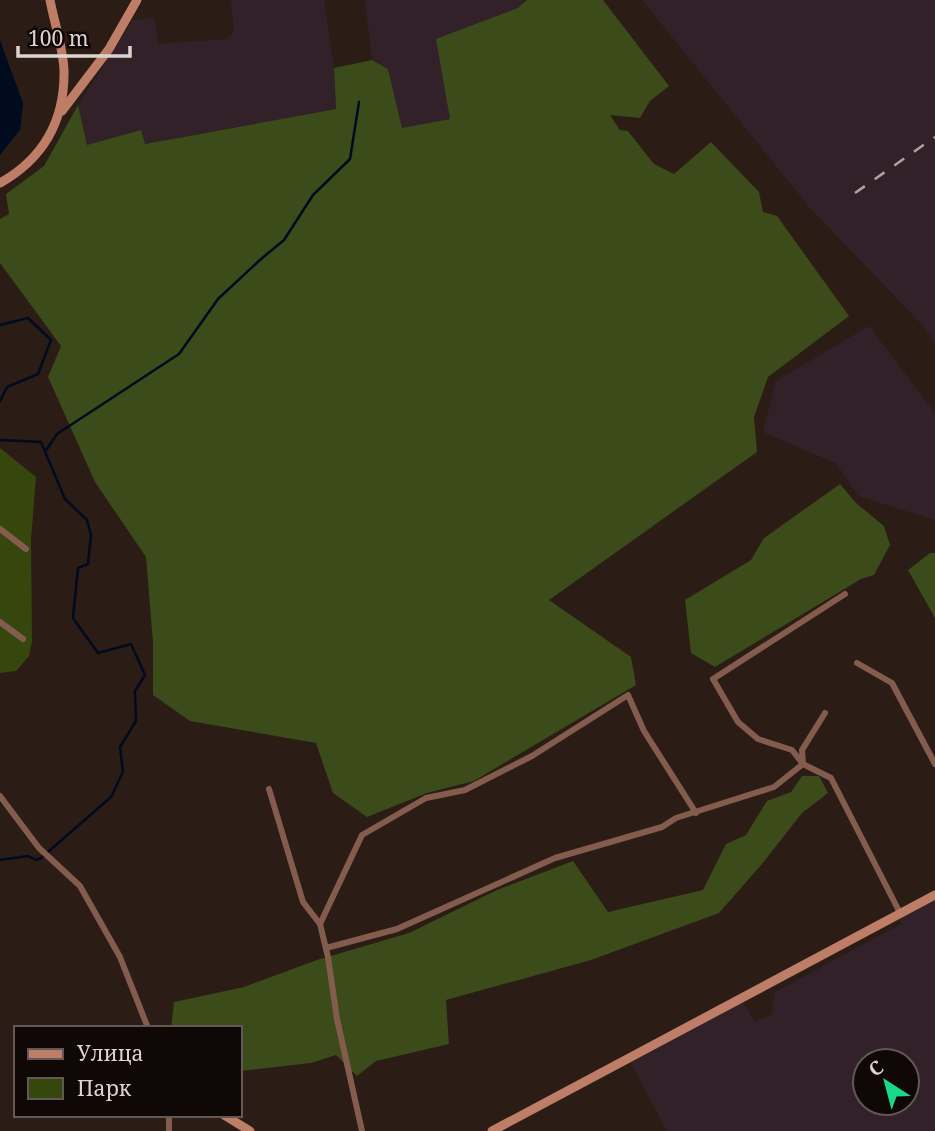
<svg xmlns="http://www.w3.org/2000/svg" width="935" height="1131" viewBox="0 0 935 1131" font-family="'Noto Serif',serif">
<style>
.industrial{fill:#33212a;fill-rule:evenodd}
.green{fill:#36470d}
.forest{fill:#3b4b19}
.water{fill:#000b20}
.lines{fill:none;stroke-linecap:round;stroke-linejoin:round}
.stream{stroke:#000b20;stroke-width:2.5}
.street{stroke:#845c4e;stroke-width:6}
.secondary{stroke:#be7d67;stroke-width:9}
.rail{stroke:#afa39e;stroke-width:2.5;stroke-dasharray:12 12;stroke-linecap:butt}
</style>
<rect width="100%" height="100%" fill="#2b1c15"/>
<!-- industrial -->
<g class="industrial">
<path d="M231 0H324L334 68 336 109 144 144 140 131 87 145 78 105 133 20 155 18 158 44 227 39 234 32Z"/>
<path d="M365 0H527L518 8 450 119 402 128 388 69 372 60Z"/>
<path d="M642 0H935V343L925 328 810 208Z"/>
<path d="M869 326 935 413V520L858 496 837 464 763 432 776 381Z"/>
<path d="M935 900V1131H667L631 1063 743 1002 755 1022 772 1014 775 992 901 924 900 918ZM865 1061H907V1103H865Z"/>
</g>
<!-- green -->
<path class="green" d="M0 448 36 477 31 540 32 641 29 656 16 671 0 673Z"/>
<!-- forest -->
<g class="forest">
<path d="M527 0H603L669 86 650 101 640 118 610 115 620 130 628 131 654 164 674 174 711 142 759 192 763 212 777 216 849 316 768 377 754 417 757 452 549 600 631 657 636 685 474 781 427 793 367 817 333 793 316 743 190 721 153 695V643L146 557 95 482 48 377 61 346 0 263V219L9 214 6 194 44 166 78 105 87 145 141 130 145 144 336 109 334 68 372 60 388 69 402 128 450 119 436 39 518 8Z"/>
<path d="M840 484 856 503 884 526 890 545 874 575 861 579 715 667 691 653 685 600 751 560 764 538Z"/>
<path d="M930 553H935V618L908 570Z"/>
<path d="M802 776H819L828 793 802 813 762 864 719 913 591 960 446 1000 449 1044 376 1061 357 1076 336 1055 311 1063 240 1071V1028H171L174 1002 244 987 317 960 409 933 497 890 573 861 608 912 703 890 726 844 746 835 767 801 791 792Z"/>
</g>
<!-- water -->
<path class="water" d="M0 40 23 103 20 130 0 155Z"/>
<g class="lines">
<!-- stream -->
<g class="stream">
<path d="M0 325 28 318 51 340 38 374 7 387 0 401"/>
<path d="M0 440 41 442 65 499 87 520 91 535 88 564 78 568 73 618 98 653 131 644 145 675 135 691 136 721 120 747 123 772 111 797 41 858 36 860 28 856 0 860"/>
<path d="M45 452 57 434 179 354 218 299 261 259 284 240 313 195 350 159 359 102"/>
</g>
<!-- street -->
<g class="street">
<path d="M0 529 26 549"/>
<path d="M845 594 713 679 738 722 758 739 792 750 803 764 831 778 900 913"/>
<path d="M0 622 23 639"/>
<path d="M857 663 892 683 935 764"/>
<path d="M269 789 303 902 320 924"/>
<path d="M0 796 39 848 80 886 120 957 148 1028"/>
<path d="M326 948 397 929 555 858 662 827 676 818 774 787 803 764 802 750 825 713"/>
<path d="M169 1131V1115"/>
<path d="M362 1131 337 1019 328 957 320 924 362 835 426 798 465 790 532 756 628 695 644 731 696 813"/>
</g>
<!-- secondary -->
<g class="secondary">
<path d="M62 111 109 49 137 0"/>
<path d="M0 183C44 158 65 120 64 70 63 47 54 22 50 0"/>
<path d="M224 1115 250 1131"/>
<path d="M492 1131 935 895"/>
</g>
<!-- rail -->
<path class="rail" d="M855 193 935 137"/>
</g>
<!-- legend -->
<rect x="14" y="1026" width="228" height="91" fill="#0f0806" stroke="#625956" stroke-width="2"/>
<rect x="28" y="1049" width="35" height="10" fill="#be7d67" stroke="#625956" stroke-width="2"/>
<text x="77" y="1061" font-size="21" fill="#ded3ce">Улица</text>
<rect x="28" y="1078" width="35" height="21" fill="#36470d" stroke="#625956" stroke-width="2"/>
<text x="77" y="1096" font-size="21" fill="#ded3ce">Парк</text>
<!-- north arrow -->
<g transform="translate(886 1082) rotate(324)"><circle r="33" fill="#0f0806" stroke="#625956" stroke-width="2"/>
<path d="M0-5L12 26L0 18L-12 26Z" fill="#19d989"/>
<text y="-10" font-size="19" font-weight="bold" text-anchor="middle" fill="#ded3ce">С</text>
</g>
<!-- scale -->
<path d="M18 46v10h112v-10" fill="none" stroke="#ded3ce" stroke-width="3.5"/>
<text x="28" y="46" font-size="21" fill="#ded3ce" stroke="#0f0806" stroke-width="5" paint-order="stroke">100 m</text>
</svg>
